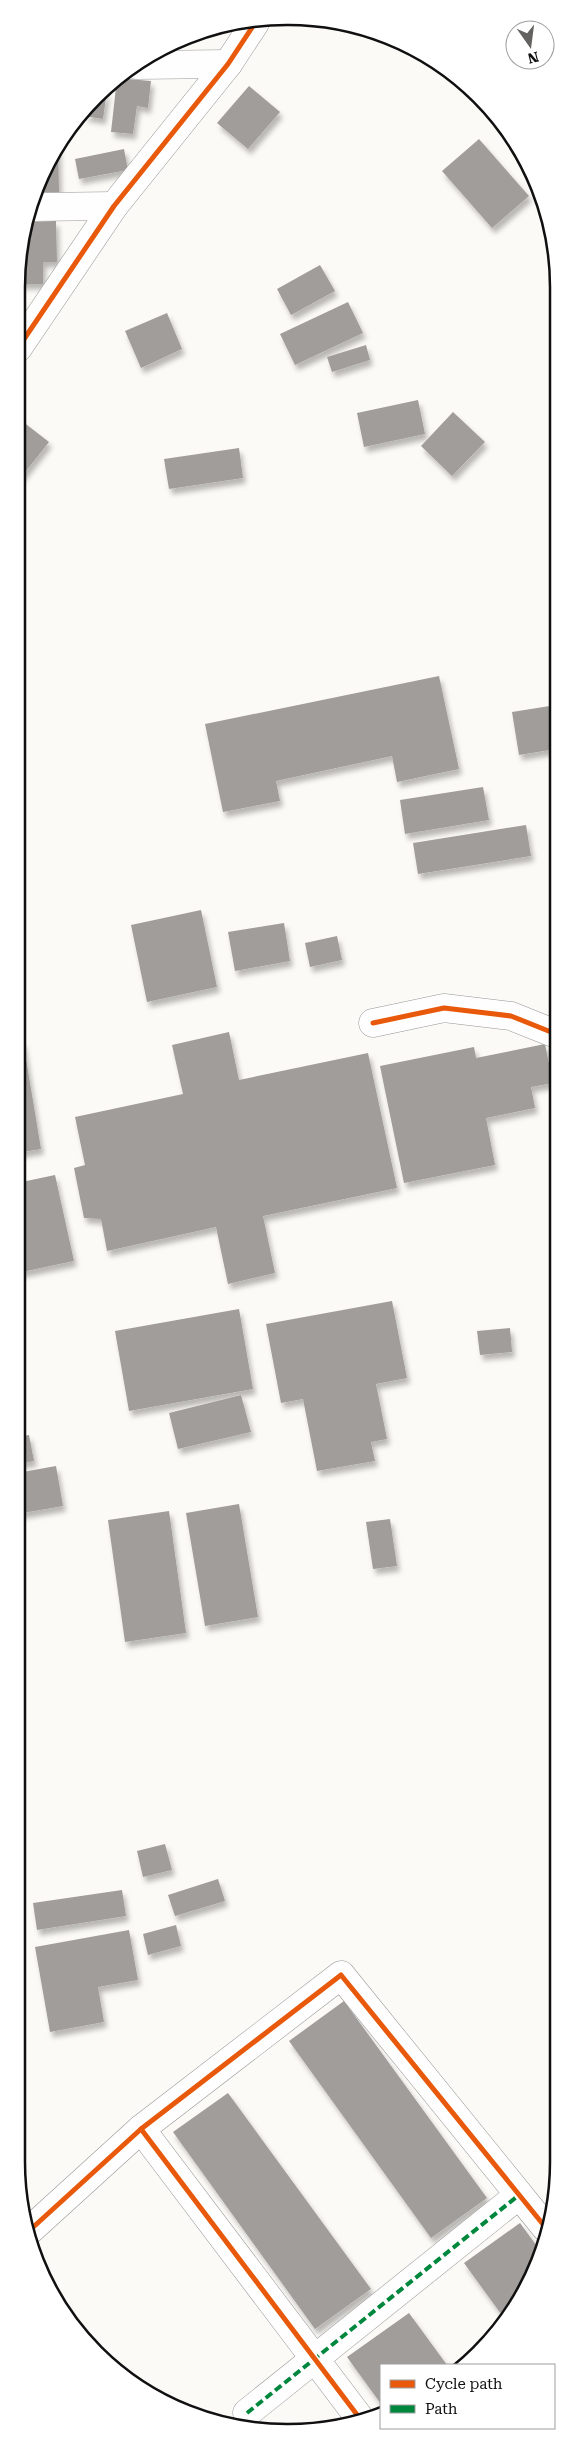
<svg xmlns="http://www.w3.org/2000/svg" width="575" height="2449" viewBox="0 0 575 2449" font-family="'Roboto Serif',serif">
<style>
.building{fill:#a09d9b;filter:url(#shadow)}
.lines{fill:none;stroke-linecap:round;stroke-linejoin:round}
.minor-casing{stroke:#969594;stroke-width:29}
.minor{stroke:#fffefe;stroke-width:28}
.quiet{stroke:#00873e;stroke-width:4;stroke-dasharray:8 4;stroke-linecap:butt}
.cycleway-casing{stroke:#fff;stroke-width:8}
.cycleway{stroke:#e8590c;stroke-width:5}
.rim{fill:none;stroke:#101010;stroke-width:2.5}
</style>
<defs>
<filter id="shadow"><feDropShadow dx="3" dy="5.5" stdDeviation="2.5" flood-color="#0004"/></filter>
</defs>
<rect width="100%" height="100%" fill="#fcfaf6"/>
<!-- building -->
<g class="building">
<path d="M117 78 151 81 148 108 137 106 133 134 111 132Z"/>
<path d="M249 86 280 112 248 149 217 123Z"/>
<path d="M107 90 103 119 84 116 103 94Z"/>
<path d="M479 139 529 196 492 228 442 171Z"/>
<path d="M58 145 59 192H39L53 152Z"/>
<path d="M124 149 128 170 79 179 75 159Z"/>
<path d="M56 221 57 262H43V284H19V252L29 222Z"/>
<path d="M320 265 335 291 291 315 277 289Z"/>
<path d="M348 302 363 333 295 365 280 334Z"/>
<path d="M167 313 182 349 141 368 125 331Z"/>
<path d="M366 345 370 360 332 372 327 357Z"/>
<path d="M418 400 425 434 364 447 357 413Z"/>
<path d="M453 412 485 442 452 476 421 446Z"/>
<path d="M18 418 49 442 18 481Z"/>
<path d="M239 448 243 478 169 489 164 459Z"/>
<path d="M439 676 459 769 397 782 392 756 276 781 280 801 223 812 205 724Z"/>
<path d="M556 705V749L519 755 512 712Z"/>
<path d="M483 787 489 820 405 834 400 800Z"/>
<path d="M526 825 531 856 418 874 413 843Z"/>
<path d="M201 910 217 987 147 1002 131 925Z"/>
<path d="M284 923 290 961 235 971 228 932Z"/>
<path d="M337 936 342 960 310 967 305 943Z"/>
<path d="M229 1032 239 1080 368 1053 397 1188 263 1216 275 1273 228 1284 216 1227 107 1251 101 1219 84 1218 74 1168 85 1165 75 1117 183 1094 172 1045Z"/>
<path d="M23 1041 41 1149 17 1153 18 1042Z"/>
<path d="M545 1044 553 1083 531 1087 535 1108 486 1118 495 1165 404 1183 380 1066 474 1047 476 1058Z"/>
<path d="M55 1175 74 1261 17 1273V1183Z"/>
<path d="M392 1301 407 1378 376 1384 387 1439 371 1442 375 1461 317 1471 303 1399 281 1403 266 1324Z"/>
<path d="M239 1309 253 1389 129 1411 115 1331Z"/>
<path d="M510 1328 512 1352 480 1355 477 1331Z"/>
<path d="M241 1395 251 1432 178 1449 169 1413Z"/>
<path d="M29 1435 34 1461 17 1464V1437Z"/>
<path d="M56 1466 63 1506 17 1514V1473Z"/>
<path d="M239 1504 258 1617 205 1626 186 1513Z"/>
<path d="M169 1511 186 1633 125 1642 108 1520Z"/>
<path d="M390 1519 397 1566 373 1569 366 1522Z"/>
<path d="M165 1844 172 1870 143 1877 137 1851Z"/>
<path d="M218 1879 225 1901 175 1916 168 1895Z"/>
<path d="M122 1890 126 1916 37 1930 33 1903Z"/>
<path d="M176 1925 181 1946 148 1955 143 1934Z"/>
<path d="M129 1930 138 1980 98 1987 104 2022 50 2032 35 1947Z"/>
<path d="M344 2001 487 2198 431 2238 289 2041Z"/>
<path d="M228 2093 371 2289 315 2329 173 2132Z"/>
<path d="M520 2223 539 2249 523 2297 504 2318 464 2263Z"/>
<path d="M58 2296 97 2350H96L84 2341Z"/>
<path d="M409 2313 447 2365H381V2404L347 2357Z"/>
</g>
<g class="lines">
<defs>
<g id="minor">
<path d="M137 65 228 64"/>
<path d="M34 207 114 206"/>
<path d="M18 348 114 206 228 64 255 23"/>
<path d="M373 1023 444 1008 511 1016 556 1034"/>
<path d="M141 2129 361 2420"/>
<path d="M30 2230 141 2129 341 1975 546 2228"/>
<path d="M247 2413 519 2195"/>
</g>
</defs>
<!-- minor casing -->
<use href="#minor" class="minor-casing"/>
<!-- minor -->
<use href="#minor" class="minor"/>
<!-- quiet -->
<path class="quiet" d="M247 2413 519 2195"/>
<defs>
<g id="cycleway">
<path d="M18 348 114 206 228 64 255 23"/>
<path d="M373 1023 444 1008 511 1016 556 1034"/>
<path d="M141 2129 361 2420"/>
<path d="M30 2230 141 2129 341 1975 546 2228"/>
</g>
</defs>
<!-- cycleway casing -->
<use href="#cycleway" class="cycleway-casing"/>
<!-- cycleway -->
<use href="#cycleway" class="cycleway"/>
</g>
<!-- crop -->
<path d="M0 0H575V2449H0ZM287 25H288A262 262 0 0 1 550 287V2162A262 262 0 0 1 288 2424H287A262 262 0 0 1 25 2162V287A262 262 0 0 1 287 25Z" fill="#fff" fill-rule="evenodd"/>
<path class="rim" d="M287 25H288A262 262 0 0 1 550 287V2162A262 262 0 0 1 288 2424H287A262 262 0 0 1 25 2162V287A262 262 0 0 1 287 25Z"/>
<!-- legend -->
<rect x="380" y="2364" width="175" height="65" fill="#ffffff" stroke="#9f9f9f"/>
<rect x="390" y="2380" width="25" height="8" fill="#e8590c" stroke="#9f9f9f"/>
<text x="425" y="2389" font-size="15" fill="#101010">Cycle path</text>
<rect x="390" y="2405" width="25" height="8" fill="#00873e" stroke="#9f9f9f"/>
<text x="425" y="2414" font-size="15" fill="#101010">Path</text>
<!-- north arrow -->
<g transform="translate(530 45) rotate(166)"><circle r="24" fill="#ffffff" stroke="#9f9f9f"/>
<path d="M0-4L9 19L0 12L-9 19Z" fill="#636260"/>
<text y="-8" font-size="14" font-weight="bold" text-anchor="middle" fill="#101010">N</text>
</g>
</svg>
